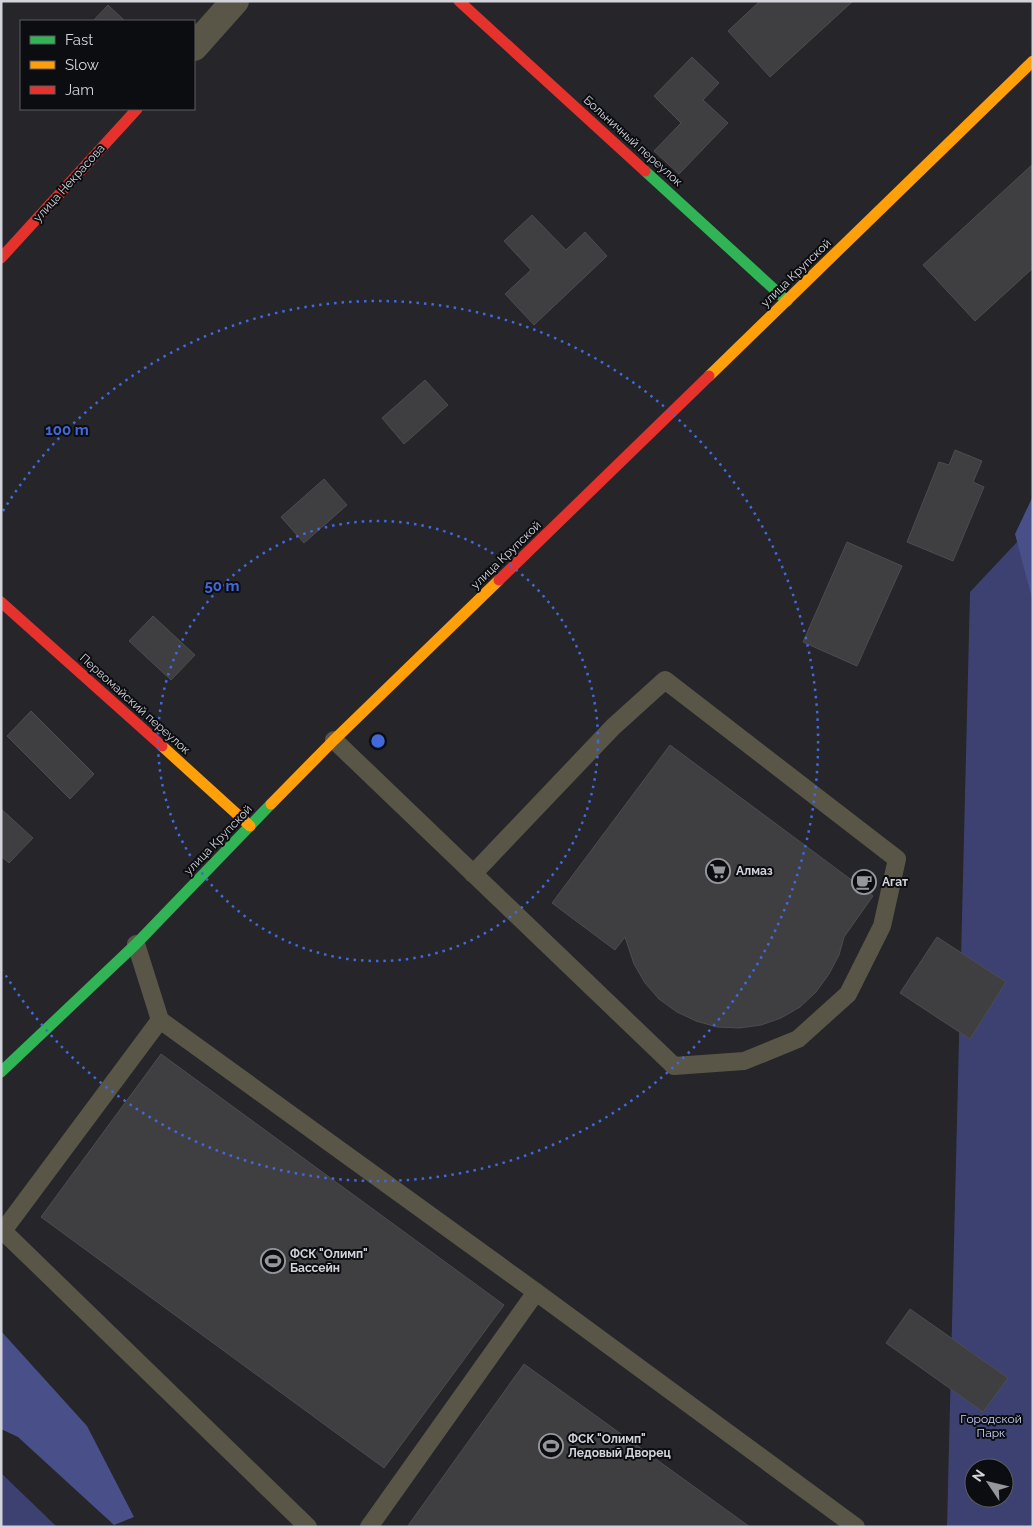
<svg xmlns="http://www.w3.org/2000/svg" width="1034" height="1528" viewBox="0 0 1034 1528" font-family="Raleway,sans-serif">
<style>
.green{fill:#3c4172;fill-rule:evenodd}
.forest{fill:#494f89}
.building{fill:#3f3f42;stroke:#4c4c51}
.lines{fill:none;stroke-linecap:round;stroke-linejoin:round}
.lane{stroke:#595647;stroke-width:18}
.street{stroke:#595647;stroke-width:28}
.fast{stroke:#30b455;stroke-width:11}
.slow{stroke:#ff9f0a;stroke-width:11}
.jam{stroke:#e5322d;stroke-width:11}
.ring{fill:none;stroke:#4169d9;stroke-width:2.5;stroke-dasharray:2.5 5}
.labels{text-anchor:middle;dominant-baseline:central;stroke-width:4;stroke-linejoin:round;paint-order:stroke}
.street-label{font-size:12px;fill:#d3d4db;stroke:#0c0d11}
.poi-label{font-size:12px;font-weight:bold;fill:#d3d4db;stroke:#0c0d11;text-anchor:start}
.park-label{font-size:12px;fill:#cbd2f9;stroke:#0c0d11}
.centre{fill:#4169d9;stroke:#0c0d11;stroke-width:2.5}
.ring-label{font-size:15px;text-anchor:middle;font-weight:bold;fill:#4169d9;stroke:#0c0d11;stroke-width:4;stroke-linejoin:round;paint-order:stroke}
</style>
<rect width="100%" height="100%" fill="#25252a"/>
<!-- green -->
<g class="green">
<path d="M1033 525V1527H947L970 592ZM974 1468H1004V1498H974Z"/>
<path d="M1 1473 57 1527H1Z"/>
</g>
<!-- forest -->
<g class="forest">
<path d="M1033 496V602L1015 534Z"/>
<path d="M1 1331 87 1426 134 1517 114 1525 18 1437 1 1429Z"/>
</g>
<!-- building -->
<g class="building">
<path d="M760 1H853L770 77 728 31Z"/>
<path d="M108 5 125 21H93Z"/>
<path d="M692 57 719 83 703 100 728 123 679 174 654 151 681 123 654 96Z"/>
<path d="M1033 164V268L975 321 923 265Z"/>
<path d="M532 215 566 250 585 232 607 256 534 325 505 294 531 270 504 241Z"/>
<path d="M425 380 448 405 404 444 382 418Z"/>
<path d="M955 450 982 461 973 482 984 487 953 561 907 542 939 462 949 465Z"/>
<path d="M324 479 347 505 304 543 281 517Z"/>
<path d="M847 542 902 566 857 666 803 642Z"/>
<path d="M153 616 195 655 171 680 129 641Z"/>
<path d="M31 711 94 774 70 799 7 736Z"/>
<path d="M670 745 873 896 844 937 839 955 829 974 816 992 800 1007 781 1018 761 1025 739 1028 717 1027 696 1021 677 1012 659 999 645 983 634 964 625 937 615 950 552 903Z"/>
<path d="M1 809 33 838 9 863 1 856Z"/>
<path d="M937 937 1006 982 970 1039 900 993Z"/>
<path d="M161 1054 504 1305 384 1468 41 1217Z"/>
<path d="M910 1309 1008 1378 983 1412 886 1343Z"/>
<path d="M524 1364 750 1527H407Z"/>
</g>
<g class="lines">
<!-- lane -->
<g class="lane">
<path d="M334 740 674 1066 744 1061 798 1039 848 994 882 926 897 859 665 680 613 727 473 874"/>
<path d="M136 944 160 1020 536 1292 856 1527"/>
<path d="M160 1020 3 1231 308 1527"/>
<path d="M369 1527 536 1292"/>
</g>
<!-- street -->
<path class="street" d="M194 47 235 1"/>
<!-- fast -->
<g class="fast">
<path d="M645 171 787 301"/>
<path d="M1 1072 136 944 271 804"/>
</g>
<!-- slow -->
<g class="slow">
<path d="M709 376 1033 61"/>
<path d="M162 746 250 826"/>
<path d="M271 804 334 740 499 580"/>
</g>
<!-- jam -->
<g class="jam">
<path d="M459 1 645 171"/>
<path d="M1 258 137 109"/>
<path d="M499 580 709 376"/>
<path d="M1 602 162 746"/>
</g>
</g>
<!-- distance rings -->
<g class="ring">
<circle cx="378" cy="741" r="220"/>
<path d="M3 511A440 440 0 1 1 3 971"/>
</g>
<!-- icons -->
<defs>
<symbol id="supermarket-ring" viewBox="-11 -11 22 22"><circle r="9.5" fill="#0c0d11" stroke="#96979d" stroke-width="1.5"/><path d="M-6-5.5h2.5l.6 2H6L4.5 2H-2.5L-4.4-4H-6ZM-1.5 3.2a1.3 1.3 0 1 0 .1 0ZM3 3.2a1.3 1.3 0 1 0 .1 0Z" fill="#96979d"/></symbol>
<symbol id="cafe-ring" viewBox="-11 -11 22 22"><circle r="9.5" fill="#0c0d11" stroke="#96979d" stroke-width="1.5"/><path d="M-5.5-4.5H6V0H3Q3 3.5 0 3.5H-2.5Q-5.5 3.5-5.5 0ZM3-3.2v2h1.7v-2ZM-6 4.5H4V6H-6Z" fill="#96979d"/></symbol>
<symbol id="stadium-ring" viewBox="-11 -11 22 22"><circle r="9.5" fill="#0c0d11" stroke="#96979d" stroke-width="1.5"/><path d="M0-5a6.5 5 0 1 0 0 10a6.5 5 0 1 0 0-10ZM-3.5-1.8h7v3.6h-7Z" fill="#96979d"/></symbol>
</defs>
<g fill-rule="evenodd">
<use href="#supermarket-ring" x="704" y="857" width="28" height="28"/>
<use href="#cafe-ring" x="850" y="868" width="28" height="28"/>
<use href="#stadium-ring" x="259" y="1247" width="28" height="28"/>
<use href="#stadium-ring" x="537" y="1432" width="28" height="28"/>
</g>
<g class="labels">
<!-- street labels -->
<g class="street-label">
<text transform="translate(633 141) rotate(42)">Больничный переулок</text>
<text transform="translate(69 183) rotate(-48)">улица Некрасова</text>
<text transform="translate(796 273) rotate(-44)">улица Крупской</text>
<text transform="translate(506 555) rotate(-44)">улица Крупской</text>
<text transform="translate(135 704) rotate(42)">Первомайский переулок</text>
<text transform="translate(218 840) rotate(-46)">улица Крупской</text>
</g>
<!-- poi labels -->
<g class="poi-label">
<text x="736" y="871">Алмаз</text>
<text x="882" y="882">Агат</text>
<text x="290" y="1254">ФСК "Олимп"<tspan x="290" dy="14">Бассейн</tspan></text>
<text x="568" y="1439">ФСК "Олимп"<tspan x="568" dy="14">Ледовый Дворец</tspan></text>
</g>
<!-- park labels -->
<g class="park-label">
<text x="991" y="1419">Городской<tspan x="991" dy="14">Парк</tspan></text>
</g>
</g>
<circle cx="378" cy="741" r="8" class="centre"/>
<g class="ring-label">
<text x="67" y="435">100 m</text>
<text x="222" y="591">50 m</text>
</g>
<!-- border -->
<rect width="1034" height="1528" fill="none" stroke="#d3d4db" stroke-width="5"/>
<!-- legend -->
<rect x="20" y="20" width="175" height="90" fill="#0c0d11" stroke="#5c5d62"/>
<rect x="30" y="36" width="25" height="8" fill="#30b455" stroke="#5c5d62"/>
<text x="65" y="45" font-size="15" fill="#d3d4db">Fast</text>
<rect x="30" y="61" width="25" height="8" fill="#ff9f0a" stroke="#5c5d62"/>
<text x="65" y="70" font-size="15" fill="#d3d4db">Slow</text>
<rect x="30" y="86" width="25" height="8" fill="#e5322d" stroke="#5c5d62"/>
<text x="65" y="95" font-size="15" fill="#d3d4db">Jam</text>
<!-- north arrow -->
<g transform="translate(989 1483) rotate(305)"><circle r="24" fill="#0c0d11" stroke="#5c5d62"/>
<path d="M0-4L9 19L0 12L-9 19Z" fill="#96979d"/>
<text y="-8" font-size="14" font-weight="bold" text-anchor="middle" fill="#d3d4db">N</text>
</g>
</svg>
